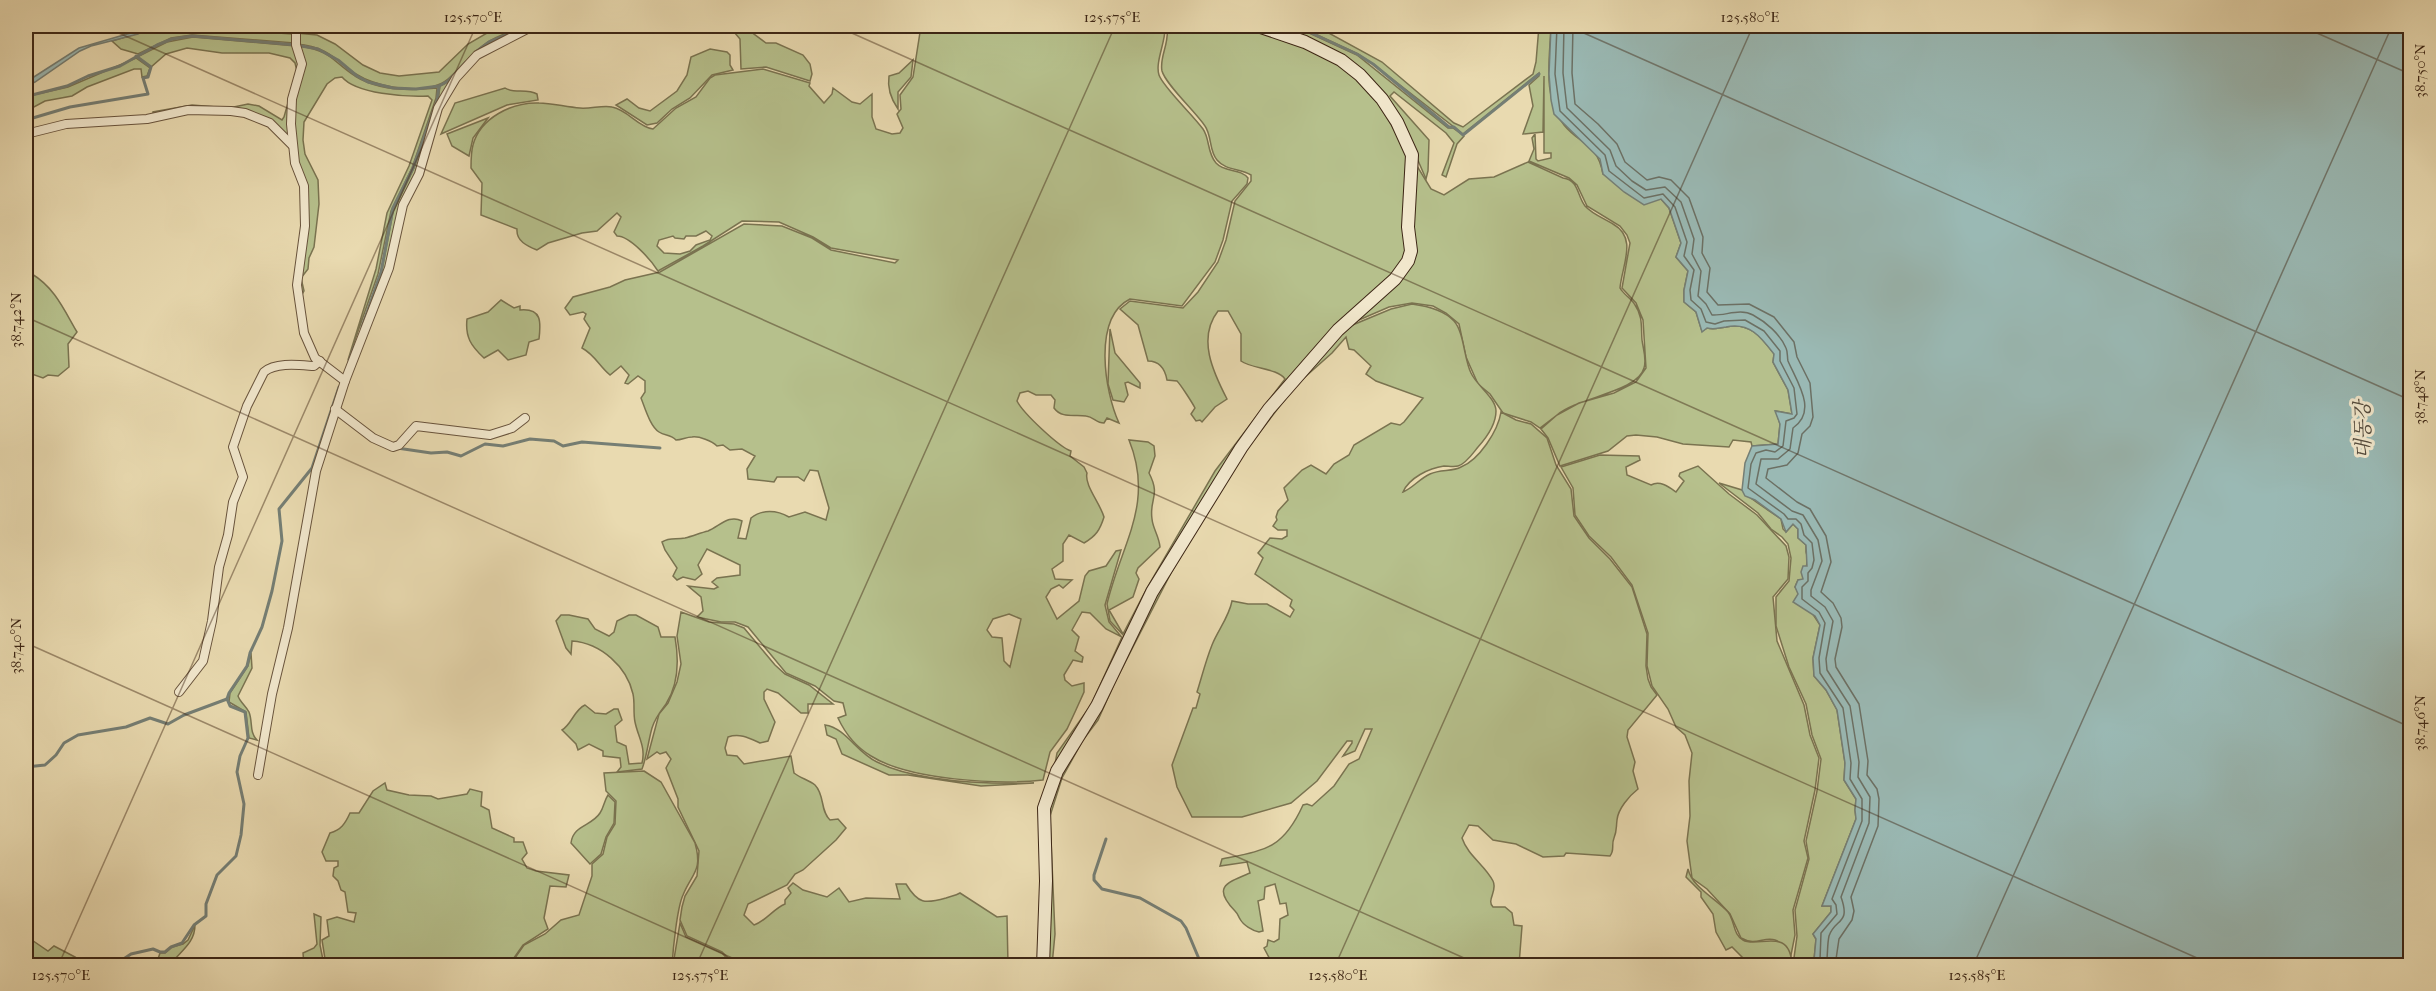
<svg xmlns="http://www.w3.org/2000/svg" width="2436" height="991" viewBox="0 0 2436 991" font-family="'IM FELL French Canon','Noto Serif KR',serif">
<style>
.green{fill:#b6c08c;stroke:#7a7350;stroke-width:1.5;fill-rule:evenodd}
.water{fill:#9ab9b4;stroke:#757e74;stroke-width:1.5}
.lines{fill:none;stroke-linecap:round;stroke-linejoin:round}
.shore{stroke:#6c7064;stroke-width:1.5}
.stream{stroke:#757e74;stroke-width:3}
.street-casing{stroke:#68533c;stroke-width:10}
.secondary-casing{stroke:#3d2615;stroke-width:14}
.street{stroke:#f1e7cc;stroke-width:8}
.secondary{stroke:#f1e7cc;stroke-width:12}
.ticks{fill:none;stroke:#3d2615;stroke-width:1.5;stroke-opacity:0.45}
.labels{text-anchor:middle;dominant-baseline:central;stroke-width:6;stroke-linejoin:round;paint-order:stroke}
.water-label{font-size:20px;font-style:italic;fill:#544b3d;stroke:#f1e7cc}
.neatline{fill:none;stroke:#3d2615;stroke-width:2}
.ticks-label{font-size:15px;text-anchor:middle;fill:#3d2615}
</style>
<rect width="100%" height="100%" fill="#e9dab0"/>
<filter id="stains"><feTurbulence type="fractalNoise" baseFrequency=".00333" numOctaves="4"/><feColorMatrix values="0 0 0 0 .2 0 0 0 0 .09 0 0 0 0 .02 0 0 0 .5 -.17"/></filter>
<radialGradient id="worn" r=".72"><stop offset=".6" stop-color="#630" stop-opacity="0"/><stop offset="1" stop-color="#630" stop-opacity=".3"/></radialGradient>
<!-- green -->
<g class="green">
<path d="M162 26 293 34 294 43 192 35 171 38 138 54 121 49 112 41Z"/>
<path d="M499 26H527C513 31 497 35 485 44 471 54 461 68 448 79 430 94 393 89 373 82 341 72 337 47 297 44L296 33 317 35 335 44 363 65 380 73 399 76 439 72 468 44Z"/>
<path d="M532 26 476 55 437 109 388 265 360 336 381 275 393 212 414 168 438 101 440 86C455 80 467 61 479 50 494 38 514 32 532 26Z"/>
<path d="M729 26H743L766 43H776L803 55 810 64 812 74 810 81 766 67 741 69 740 39Z"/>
<path d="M921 26H1140L1165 29C1165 43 1155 63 1159 75 1163 87 1193 115 1203 129 1210 139 1207 153 1216 163 1225 173 1240 168 1248 178L1247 184 1232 201 1223 240 1215 262 1182 306 1130 299C1092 318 1105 393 1119 423L1107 418 1104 423C1096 423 1094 417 1086 416 1075 414 1062 419 1054 408L1055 400 1051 395H1036L1028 391 1020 393 1017 401C1023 413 1059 447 1071 451L1070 456 1084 467 1087 473C1084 485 1100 503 1104 517 1100 530 1096 536 1084 543L1069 535 1063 544V561L1052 569 1055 579 1072 580 1063 588 1059 585 1051 589 1046 597 1057 619 1079 601 1085 576 1089 571 1106 566 1116 551 1121 550 1105 605 1109 622 1125 641 1095 705 1055 764 1057 753 1091 705 1122 637 1106 629 1090 613 1082 612 1072 630 1079 637 1075 651 1083 657 1082 662 1073 660 1064 675 1065 680 1072 686 1084 683V692L1075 712 1067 729 1050 752 1043 780C998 785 909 780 871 756 856 747 845 733 838 718L846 715 843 703 834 701 815 686 786 673 748 627 735 622H721L697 617 703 611 701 597 688 586 714 589 718 587 712 582 717 578 740 575V565L707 549 698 565 702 574 695 580 683 577 677 580 673 576 677 568 665 550 662 542C670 537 676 540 685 538 693 536 700 533 708 531 720 526 729 514 742 521L738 538 746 539 751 518C762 509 777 510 789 517L805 512 826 520 829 508 818 471 810 470 804 481 798 477H777L774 482 748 479 747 469 755 456 742 449 730 450 723 445 717 446C712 441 699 436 692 437 686 437 682 440 676 440 671 434 665 436 659 432 650 426 645 408 641 398L645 392V381L638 376 628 384 625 383 629 375 621 366 610 375C599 366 595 355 582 348L590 328 584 319 586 314 583 312 570 315 565 308 573 297 610 287 625 280 660 272 744 224 782 226 812 238 831 250 895 263 898 260 831 248 813 237 779 222 742 221 703 246 658 271C651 260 630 236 617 236L614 232 621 217 617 213 597 231 582 233 548 243 537 250C527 246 516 241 517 229L481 215 482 183 471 168C471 161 471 152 473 145 480 118 512 102 539 103 552 103 566 107 580 108 590 109 603 105 612 107 628 110 638 127 653 129L676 108 696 97 710 78 715 75 763 69 810 83 809 86 824 103 832 94 833 88 852 102 860 104 872 94V117L876 129 892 134 900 133 903 128 897 114 901 109 900 95 913 77ZM706 231 712 236 710 240 696 245 690 251 680 254 664 253 657 246 659 240 673 236 675 238 684 239 686 236H696ZM1009 614 1021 619 1010 667 1004 661 1002 638 992 637 987 630 993 619Z"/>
<path d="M1167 26H1245L1266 30 1329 56 1371 92 1407 150V246L1400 268 1295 373 1126 638 1110 621 1107 604C1121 544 1155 504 1129 440L1148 442 1154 446 1155 456 1149 473C1161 496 1149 499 1152 519 1153 529 1159 536 1160 547L1138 568 1136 573 1139 579 1133 597 1109 610 1123 634 1147 588 1215 471 1285 379C1277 368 1252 369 1241 361V334L1228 311H1218C1197 338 1213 372 1227 399L1215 407 1202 422 1200 420 1196 421 1191 414 1195 408C1193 404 1181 385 1177 381L1167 380C1165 369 1159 361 1148 361L1138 325 1120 309 1130 301 1183 308 1198 292 1218 262 1226 240 1235 201 1251 181V175C1240 168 1226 171 1217 160 1209 151 1212 136 1205 126 1195 111 1166 85 1162 71 1159 57 1170 43 1167 26Z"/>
<path d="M1273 26H1294L1357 55 1448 128H1453L1464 136 1457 144 1446 177 1442 175 1454 143 1446 133 1394 92 1390 96 1429 140 1428 171 1426 179 1410 142 1355 68Z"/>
<path d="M1298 26H1316L1382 62 1454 123 1463 127 1533 74 1536 62 1539 26H1551C1550 57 1542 98 1564 125 1580 145 1597 142 1603 174L1661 199 1669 208 1681 243 1676 257 1688 271 1684 290V302L1696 312 1702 331 1707 328C1715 330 1717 328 1726 327 1750 322 1761 337 1774 354L1773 362 1788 390 1792 414 1776 411 1780 424 1778 444 1752 446 1751 442 1733 440 1729 447 1683 444 1657 437 1636 435 1627 436 1608 451 1560 466 1548 438 1541 429 1557 415 1540 428 1531 422 1503 413 1490 394 1478 384 1466 357 1459 324 1446 313 1433 306 1412 303 1389 307 1345 326 1405 271 1417 166 1431 189 1444 195 1469 179 1494 177 1528 162 1563 178C1579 180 1577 196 1585 206 1592 214 1605 219 1613 224 1638 238 1622 265 1620 288 1624 295 1631 298 1635 305 1643 316 1641 328 1642 340 1643 349 1647 359 1644 368 1638 392 1578 397 1557 415L1579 403 1614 393 1636 382 1646 368 1643 320 1636 303 1622 288 1630 243 1627 235 1620 226 1587 206 1577 185 1569 178 1529 161 1534 149 1532 138 1535 134 1536 159 1538 161 1551 158V153H1544V76L1543 132 1523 134 1533 106 1529 85 1539 76V73L1463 134 1373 64 1358 54Z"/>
<path d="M193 37 296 46 301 64 290 138 277 128 236 110 153 117V112L192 105 229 108 248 104 259 106 282 120 284 117 297 71 295 63 290 58 269 53H222L187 48 166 54 151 67 137 57 167 42Z"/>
<path d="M299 46C332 51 331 60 355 76 379 91 410 91 437 88L436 98 412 168 391 211 378 274 348 360 376 269 387 213 409 166 432 100 428 96C406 97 356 94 342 77L335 78 327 84 304 122 303 140 305 154 318 180 319 204 314 247 309 258 308 269 301 278 304 291 300 298 298 286 306 226V203L305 185 296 162 292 124 293 100 303 64Z"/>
<path d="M710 49 727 52 730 55V65L733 70 712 75 690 98 672 109 657 123 647 125 616 105 627 99 639 108 650 111 677 91 687 75 691 57Z"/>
<path d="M136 58 150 68 147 76 142 77 141 69H134L87 87 72 96 45 101 30 109 26 116V100L33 95 68 87Z"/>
<path d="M913 60 911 77 898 92V109C891 99 887 89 889 76L899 73Z"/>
<path d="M505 88C514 94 527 88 537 94L538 100 507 105 441 134 455 103Z"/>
<path d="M488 118 473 138 469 156 452 146 447 134Z"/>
<path d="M32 274C55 288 64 310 77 332L68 344 69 367 58 376 48 375 43 378 26 372V276Z"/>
<path d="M501 300 514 308 520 306V310C542 308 541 322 539 339L529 342 526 355 508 360 498 350 484 358C471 346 465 337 467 319L488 312Z"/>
<path d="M1412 304C1427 306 1444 310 1454 321 1464 332 1464 359 1471 373 1477 386 1496 398 1496 411 1496 424 1487 437 1478 447 1473 453 1466 464 1458 466 1454 467 1448 466 1444 466 1429 468 1409 478 1403 492 1413 488 1419 479 1430 474 1441 469 1452 472 1461 467 1479 460 1498 431 1501 412L1516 420 1531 424 1547 438 1556 465 1571 489 1574 516 1589 538 1610 559 1632 587 1647 634 1646 666 1648 679 1651 687 1657 695 1628 730 1627 737 1635 762 1633 771 1638 789C1629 796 1618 809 1617 820 1616 828 1617 831 1614 838 1611 845 1615 850 1610 856L1566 853 1564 856 1543 857 1516 844 1493 840 1478 826 1469 825 1462 838C1468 856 1485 865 1493 881 1498 891 1486 900 1493 907H1505L1512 913 1514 925 1522 926 1519 965H1273L1264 948 1267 946 1268 940 1274 942 1279 939 1280 919 1288 915 1286 903 1280 904 1275 884 1265 887 1264 899 1258 901 1263 931 1259 932C1253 931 1243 925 1240 919 1238 916 1238 914 1235 911 1212 887 1226 883 1250 873L1247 862 1220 866 1222 859C1266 850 1283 849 1303 805L1307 804 1312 806 1334 786 1349 764 1359 759 1372 729H1365L1355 751 1343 756 1352 743V741H1347L1317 781 1291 803 1242 817H1192L1177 787 1172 765 1193 708H1196L1200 694 1197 692C1202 676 1206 660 1212 645 1218 630 1229 617 1232 601L1248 604H1267L1290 617 1294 610 1290 606 1292 600 1255 574 1263 558 1258 553 1270 538 1282 539 1287 536V530H1278L1273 526 1277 520 1276 517 1278 511 1288 500 1284 488 1302 470 1311 465 1326 474 1334 464 1349 455 1354 445 1391 423 1400 425 1404 422 1423 398 1376 381 1366 374 1371 366 1354 350 1349 349 1346 337 1332 353 1296 385 1236 463 1172 571 1114 684 1098 720 1083 740 1062 778 1050 816 1055 934 1052 965 1045 966 1048 880 1046 812 1049 797 1067 759 1103 700 1150 604 1243 448 1293 384 1343 329 1391 309Z"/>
<path d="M1110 329 1115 353 1140 383V388L1128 382 1125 383 1128 395 1124 402 1113 400 1108 384Z"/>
<path d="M1600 455 1639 456 1640 460 1626 467 1627 475 1651 485C1660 480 1669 487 1676 492L1684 481 1679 476 1680 473 1698 466 1729 494 1757 515 1786 546 1789 557 1788 579 1773 597 1777 641 1804 705 1810 735 1819 758 1815 790 1804 841 1808 858 1793 910 1795 935 1791 955C1770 924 1762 950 1741 938L1730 914 1707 889 1692 878 1687 841 1690 816 1689 781 1692 753 1685 735 1676 727 1668 709 1652 686 1647 666 1648 633 1632 585 1611 557 1589 536 1575 515 1573 488 1561 467Z"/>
<path d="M1719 483 1742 490C1746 497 1772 512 1781 519L1783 529 1786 532 1793 524 1798 529V538L1806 545V552L1808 559 1803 580H1798L1795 587 1820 625 1813 658 1814 676 1826 690 1837 710 1845 763 1844 780 1856 799 1855 810 1856 819 1822 906H1831V912L1813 934 1816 939 1814 960 1809 963V965H1793L1797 936 1795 910 1809 859 1806 841 1817 791 1821 759 1812 735 1806 704 1789 667 1776 626V597L1789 581 1791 558 1788 544 1782 537 1771 529 1758 513Z"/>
<path d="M681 612 709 622 734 624 744 628 775 665 785 674 809 685 833 704H808V713H801L778 693 767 689 764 692V699L775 722 768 741 760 743C749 738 740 733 728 737L725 748 727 755 737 756 744 764 791 756 794 773C800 778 809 780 815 785 825 795 820 811 830 820L838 819 846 828 836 840 803 870 795 874 787 885 748 904 744 915 754 925C766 921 773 909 785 904V900L791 893 788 888 793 883 803 890 827 897 839 888 849 902 866 898 900 899 896 884H906C918 904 925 904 946 898 951 896 955 896 960 893L997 917 1007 916 1008 965H735L722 952 687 936 680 920 682 907 685 896 697 876 699 851 678 807V799L666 768 671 759 666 752 660 754 657 752 647 759 659 714 668 703 677 682 681 664 677 636Z"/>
<path d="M561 615H569L588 619 595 629 609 636 614 632 617 621 629 615H636L658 627 661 637H675C679 660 679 684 666 704 660 712 655 718 652 728 648 742 647 756 642 769L617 772 621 767 620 758 603 756V751L589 744 578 750 576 744 562 730C572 724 574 710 585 705L595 713 606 714 614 709H618L622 720 615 726 617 742 626 746 629 764 642 763C646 747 638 737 635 722 633 713 635 703 633 694 627 667 601 643 572 641L571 654 566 648 556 621Z"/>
<path d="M251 653 252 668 238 696C240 702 246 706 249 712 253 722 249 732 257 740L249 738 246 712 229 702 230 693 248 666Z"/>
<path d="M825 725C846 728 857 753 877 762 919 783 987 784 1034 783L981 786 908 775H889L842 754 836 739 827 735Z"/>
<path d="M644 771 661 782 695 843C703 871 692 873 683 895 677 908 673 950 672 965H510L524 945 545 934 561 920 579 915 592 876V864L603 854 607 837 615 824 616 801 606 791 604 773Z"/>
<path d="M385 783 387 790 409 795 431 796 438 799 467 794 470 789 482 792 481 806 489 810 492 828 514 838V842H523L527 853 522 859 527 868 536 871 569 875 566 887 550 886 544 918 548 929 523 945 509 965H326L322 940 329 936 327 920 337 917 354 922 356 913 348 912 345 892 341 890 338 881 333 876 334 868 338 866V861H326L322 852 330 833C341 830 345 824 350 813H359L373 791Z"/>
<path d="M608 795 615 802 614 823 606 837 601 854 590 864 571 843C573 825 592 826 600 813 604 807 604 801 608 795Z"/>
<path d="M1688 869C1692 887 1715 898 1728 912 1735 921 1733 935 1743 940 1757 949 1790 925 1792 965H1750L1732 947 1726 950 1716 932 1713 914 1701 897V892L1686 877Z"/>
<path d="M314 914 321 917 320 945 324 965H304L303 953 314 948 317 944Z"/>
<path d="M680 923 686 937 722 953 733 965H673Z"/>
<path d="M195 925C195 944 179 952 170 965H147L149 963 157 962 160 953H165L172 947 183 944 188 940Z"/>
<path d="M26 936 48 951 54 946 75 957 67 965H26Z"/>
</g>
<!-- water -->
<g class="water">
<path d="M144 26H162L144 30 138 34 91 46 80 51 35 82 26 86V82L79 48 134 32Z"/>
<path d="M1551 26H2410V965H1809V963L1814 960 1816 939 1813 934 1831 912V906H1822L1856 819 1855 810 1856 799 1844 780 1845 763 1837 710 1826 690 1814 676 1813 658 1820 625 1815 616 1793 602 1798 594 1795 587 1798 580 1803 579 1801 572 1803 566H1807L1806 545 1798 538V529L1793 524 1786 532 1781 519 1755 500 1745 496 1742 490 1745 463 1752 446 1778 444 1780 424 1775 411 1792 414 1788 390 1773 362 1774 354C1761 337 1750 322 1726 327 1717 328 1715 330 1707 328L1702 332 1696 312 1684 302V290L1688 271 1676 257 1681 243 1669 208 1661 199 1644 205 1624 192 1603 174 1600 159 1554 114 1551 100 1549 74Z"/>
</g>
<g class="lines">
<!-- shore -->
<g class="shore">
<path d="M1557 26 1555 74 1560 111 1605 155 1609 171 1644 198 1663 194 1675 207 1687 242 1684 256 1694 270 1690 290 1691 300 1701 309 1706 322 1715 324 1724 321 1745 320 1764 331 1780 351V361L1794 388 1797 414 1794 418 1786 421 1783 446 1775 452 1766 450 1756 453 1751 464 1748 488 1784 514 1788 519H1796L1801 524 1804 535 1812 543 1814 560 1812 568 1808 573V581L1802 587V599L1819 612 1825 623 1819 658 1820 673 1843 708 1851 763 1850 779 1862 799V821L1832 899 1836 905 1837 914 1821 933 1820 960 1816 966"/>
<path d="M1564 26 1563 73 1567 108 1610 150 1616 166 1632 181 1646 190 1665 187 1681 202 1694 239 1692 254 1701 271 1698 296 1706 304 1712 315C1725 316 1740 308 1753 315 1766 322 1780 334 1786 348 1788 352 1787 357 1788 361 1797 382 1818 411 1793 428L1790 449 1778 459H1761L1756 484 1792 511 1803 515 1818 540 1822 561 1811 590V596L1825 607 1833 621 1826 659 1827 670 1850 706 1859 762 1858 777 1870 797 1869 823 1841 897C1851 925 1835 918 1829 936 1827 945 1828 956 1826 966"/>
<path d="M1573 26 1572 73 1575 104 1598 124 1617 144 1625 162 1647 180 1659 177 1671 180 1689 198 1703 237 1702 253 1710 268 1707 292 1718 305 1749 304 1774 317 1794 342 1797 357 1810 383 1813 417 1810 426 1802 434 1798 453 1787 465 1768 469 1766 478 1797 502 1810 509 1826 536 1831 562 1821 592 1833 603 1841 618 1842 627 1835 659 1836 667 1859 704 1868 761 1867 775 1877 789 1879 799 1878 826 1851 897 1854 911 1852 920 1839 939 1835 966"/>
</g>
<!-- stream -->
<g class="stream">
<path d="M1296 26 1357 54 1373 64 1449 127H1454L1463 135 1539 74"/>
<path d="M477 51 489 42 516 31"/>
<path d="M26 99 32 95 67 86 88 76 120 66 157 45 172 39 192 36 296 45 318 49 338 60 357 76 368 82 393 88 416 89 439 86 448 81 466 62"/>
<path d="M26 120 70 107 148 94 143 78 148 77 151 67 136 56"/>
<path d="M362 327 381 272 393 208 413 168 437 101 439 86"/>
<path d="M349 361 355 345"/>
<path d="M397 448 431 453 447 452 461 456 485 444 503 446 530 439 554 441 563 446 582 442 660 448"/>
<path d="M227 699 229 693 247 666 250 653 262 627 272 591 282 541 279 509 312 468 339 387"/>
<path d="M26 767 45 765 56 755 64 743 78 735 126 727 150 718 168 724 184 715 227 699"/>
<path d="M1106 839 1094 875V880L1102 889 1140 898 1181 921 1186 928 1202 966"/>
<path d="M113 966 131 954 153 949 160 952H165L171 947 182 943 194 925 206 916V904L217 875 236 856 241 835 244 804 237 772 240 756 248 738 245 712 230 706 227 699"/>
</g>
<defs>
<g id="street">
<path d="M296 26V45L302 64 292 99 291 124 295 163 304 186 305 226 297 285 304 333 315 358 345 381"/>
<path d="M26 134 66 124 147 119 188 110 231 111 245 113 270 123 292 145"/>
<path d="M335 409 373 438 393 447 399 445 416 426 490 435 512 428 525 418"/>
<path d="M179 692 203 661 212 621 219 567 228 535 233 502 243 477 233 447 247 406 264 372C276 362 299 365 314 366L320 361"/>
<path d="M258 775 272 694 288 628 316 471 345 381 389 268 403 205 419 174 438 108 456 78 477 55 533 26"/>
</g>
<path id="secondary" d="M1043 966 1046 881 1044 808 1057 771 1097 706 1152 592 1241 448 1269 409 1338 330 1395 279 1408 261 1411 251 1408 227 1412 155 1397 122 1382 99 1360 75 1341 60 1305 42 1258 26"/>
</defs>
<!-- street casing -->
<use href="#street" class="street-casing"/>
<!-- secondary casing -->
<use href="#secondary" class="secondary-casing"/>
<!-- street -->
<use href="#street" class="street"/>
<!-- secondary -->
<use href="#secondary" class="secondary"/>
</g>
<!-- ticks -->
<path class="ticks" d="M103 26 2215 966M836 26 2410 727M1568 26 2410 400M2301 26 2410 74M26 317 1482 966M26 643 750 966M58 966 476 26M696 966 1115 26M1335 966 1753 26M1973 966 2392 26"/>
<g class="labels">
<!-- water labels -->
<g class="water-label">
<text transform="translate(2363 430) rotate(-91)">대동강</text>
</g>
</g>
<!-- margin -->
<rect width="2436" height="991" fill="none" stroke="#e9dab0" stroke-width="66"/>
<rect x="33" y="33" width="2370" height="925" class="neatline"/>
<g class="ticks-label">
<text x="473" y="22">125.570°E</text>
<text x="1112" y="22">125.575°E</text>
<text x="1750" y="22">125.580°E</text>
<text transform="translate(2420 71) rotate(-90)" y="5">38.750°N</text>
<text transform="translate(16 320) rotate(-90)" y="5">38.742°N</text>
<text transform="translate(2420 397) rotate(-90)" y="5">38.748°N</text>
<text transform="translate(16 646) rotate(-90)" y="5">38.740°N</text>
<text transform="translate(2420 723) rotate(-90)" y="5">38.746°N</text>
<text x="61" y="980">125.570°E</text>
<text x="700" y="980">125.575°E</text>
<text x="1338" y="980">125.580°E</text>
<text x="1977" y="980">125.585°E</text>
</g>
<rect width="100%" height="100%" filter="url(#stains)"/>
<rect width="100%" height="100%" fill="url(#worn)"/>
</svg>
